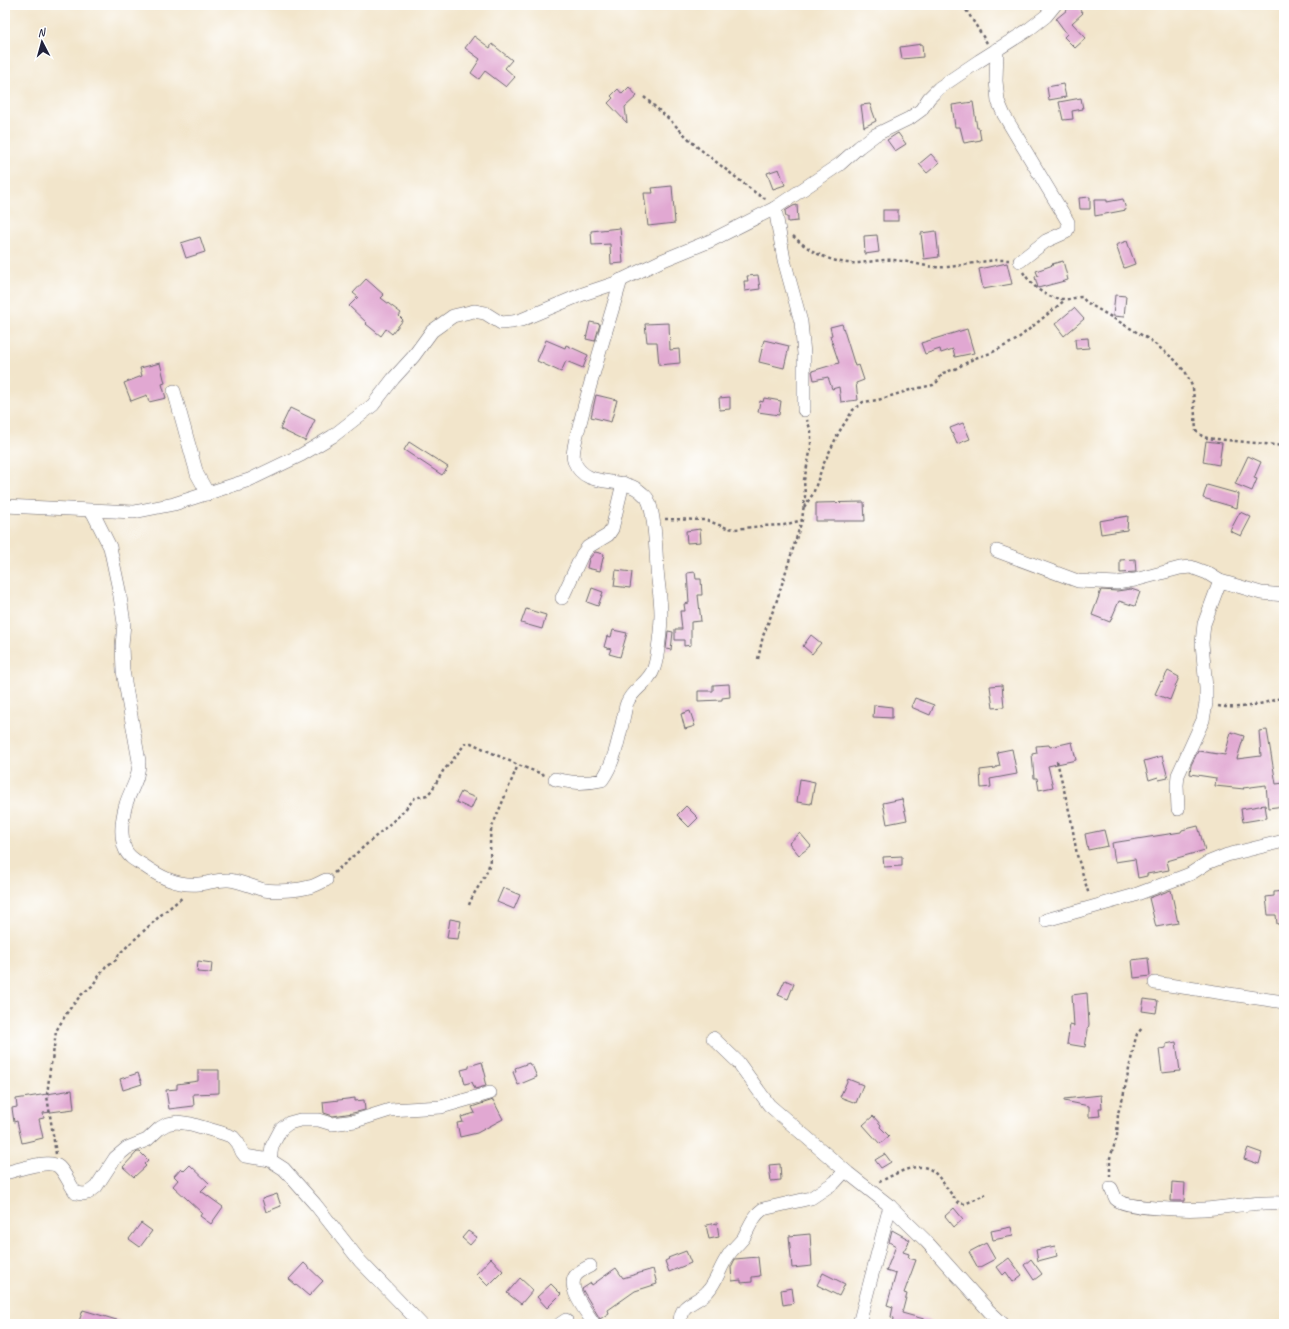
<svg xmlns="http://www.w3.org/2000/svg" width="1289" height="1329" viewBox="0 0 1289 1329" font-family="Caveat,sans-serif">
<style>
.building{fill:#e1a8d2}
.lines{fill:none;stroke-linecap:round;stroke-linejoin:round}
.street-casing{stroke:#6b666d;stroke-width:14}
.path{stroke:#6b666d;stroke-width:2.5;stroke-dasharray:3 3;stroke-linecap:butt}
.street{stroke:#fff;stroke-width:13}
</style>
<rect width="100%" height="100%" fill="#fff"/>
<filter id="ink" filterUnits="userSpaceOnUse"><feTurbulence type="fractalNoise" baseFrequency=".025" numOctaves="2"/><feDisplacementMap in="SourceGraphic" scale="8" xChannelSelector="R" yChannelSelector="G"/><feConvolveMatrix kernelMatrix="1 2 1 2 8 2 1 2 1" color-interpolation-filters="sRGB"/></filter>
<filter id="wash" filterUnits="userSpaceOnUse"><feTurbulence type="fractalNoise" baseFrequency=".012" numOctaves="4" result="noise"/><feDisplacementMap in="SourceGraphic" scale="16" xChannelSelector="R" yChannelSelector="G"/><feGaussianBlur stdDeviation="0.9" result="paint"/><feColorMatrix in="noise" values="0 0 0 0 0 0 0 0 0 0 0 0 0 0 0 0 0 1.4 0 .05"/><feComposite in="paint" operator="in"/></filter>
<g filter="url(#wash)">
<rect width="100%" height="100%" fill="#f2e5cb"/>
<g id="blocks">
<!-- building -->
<g class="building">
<path d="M1073 5H1076L1083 13 1072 23 1086 38 1075 48 1064 37 1067 34 1056 19Z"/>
<path d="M474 36 490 48 492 44 512 60 505 68 515 77 506 87 485 71 479 79 471 73 480 59 465 48Z"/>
<path d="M922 44 923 57 902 59 900 47Z"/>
<path d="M1063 84 1066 97 1049 100 1047 87Z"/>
<path d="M629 87 637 96 625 107 627 123 608 103 613 98 611 96 618 89 622 94Z"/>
<path d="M1081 98 1083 109 1072 111 1073 119 1063 120 1059 102Z"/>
<path d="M973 102 977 128H979L981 140 964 143 960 127H955L952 105Z"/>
<path d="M870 104 876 121 864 127 861 105Z"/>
<path d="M898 133 906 144 895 151 887 140Z"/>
<path d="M931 154 939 163 927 173 919 164Z"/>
<path d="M779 169 785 185 773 189 767 173Z"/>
<path d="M672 186 675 223 648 226 644 193H653L652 188Z"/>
<path d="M1090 197V209H1080L1079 198Z"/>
<path d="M1123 199 1126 210 1095 216 1094 200H1107V202Z"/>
<path d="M797 205 798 221 788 222V217H786L785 211 793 206Z"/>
<rect x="883" y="210" width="15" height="11"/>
<path d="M620 228 623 263 611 264 610 244 592 245 591 231Z"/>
<path d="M936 231 939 257 924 259 921 233Z"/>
<path d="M877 235 879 252 865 254 864 236Z"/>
<path d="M200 237 205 252 186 258 181 243Z"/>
<path d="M1127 241 1135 264 1124 268 1116 245Z"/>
<path d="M1063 261 1068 280 1038 288 1035 277 1038 276 1036 271 1053 265 1052 264Z"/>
<path d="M1007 263 1012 284 983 289 979 269Z"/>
<path d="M758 275 760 289 745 291 744 281H748L747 276Z"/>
<path d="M366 279 384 295 381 298 401 313 399 316 403 320 392 334 386 329 381 336 366 324 367 323 349 306 358 297 353 293Z"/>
<path d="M1115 295 1126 296 1124 317 1113 316Z"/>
<path d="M1074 308 1084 319 1064 336 1055 324Z"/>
<path d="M590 322 600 324 595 341 586 339Z"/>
<path d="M669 323 670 350 679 349 680 363 659 365 657 342H647L645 324Z"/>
<path d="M842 324 855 366 859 365 864 380 856 383 858 400 841 402 839 387 832 389 828 377 814 380 812 371 839 363 830 336 832 335 830 327Z"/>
<path d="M967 329 974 353 955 357 953 349 941 353 940 349 925 354 921 343Z"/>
<path d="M1088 338 1089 348 1076 349 1075 339Z"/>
<path d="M546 340 565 348 566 345 588 355 583 368 566 361 561 372 537 361Z"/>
<path d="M764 340 789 346 784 368 759 362Z"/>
<path d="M160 363 165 383 162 384 166 398 149 402 147 395 131 401 124 383 142 376 140 368Z"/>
<path d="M596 395 617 400 611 422 591 417Z"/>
<path d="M730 397V409L720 410 719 398Z"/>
<path d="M764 398 781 401 779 415 758 412 760 401 763 402Z"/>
<path d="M290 408 315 420 305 441 280 429Z"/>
<path d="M963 423 970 439 957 444 950 428Z"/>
<path d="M1206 441 1222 443 1219 465 1203 462Z"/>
<path d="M409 442 448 467 442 475 404 450Z"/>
<path d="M1248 456 1261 462 1254 478 1257 479 1252 491 1235 484Z"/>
<path d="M1207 485 1239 494 1237 508 1203 498Z"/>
<path d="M864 502 865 521H816V503Z"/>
<path d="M1240 512 1251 517 1241 536 1230 531Z"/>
<path d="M1128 516 1127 530 1101 534 1099 521Z"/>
<path d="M700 529 701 542 687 543 686 531Z"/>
<path d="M595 552 604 554 600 571 587 568 589 559Z"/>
<path d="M1135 559 1136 572 1120 573V560Z"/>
<path d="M616 570 632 572 630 588 614 586Z"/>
<path d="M695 572 696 579H701L702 595H698L701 621 691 622V645L684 646V640H675V629H682L680 611H685L684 604 689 603 687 573Z"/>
<path d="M592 588 603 592 598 606 587 602Z"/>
<path d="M1131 589 1140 592 1135 606 1119 601 1110 622 1092 615 1101 590 1117 591Z"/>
<path d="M526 609 546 615 542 629 521 623Z"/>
<path d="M613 630 627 633 620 657 609 654 611 649 604 647 607 636 611 637Z"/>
<path d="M668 631 673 632 671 650 666 649Z"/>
<path d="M811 635 821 643 812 654 803 646Z"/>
<path d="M1168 671 1179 677 1170 700 1155 694 1161 681 1162 682Z"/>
<path d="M729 684 730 697 722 698V700L698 701V691H713V685Z"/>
<path d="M1002 685 1004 707 993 708 990 686Z"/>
<path d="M915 698 934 705 930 715 911 707Z"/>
<path d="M874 705 892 707V718L873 717Z"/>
<path d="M690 711 695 726 685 729 681 714Z"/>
<path d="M1267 730 1276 784 1284 783V806L1268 808 1266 785 1243 788 1244 789 1215 786 1216 778 1190 774 1191 765 1198 751 1225 755 1231 732 1244 736 1237 759 1261 756 1259 731Z"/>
<path d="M1072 742 1076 760 1048 766 1053 787 1039 790 1037 778H1034L1032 754 1037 753 1036 746 1049 745 1050 747Z"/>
<path d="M1012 749 1017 774 990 779 991 787 981 788 980 770 996 768V767L1000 766 997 752Z"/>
<path d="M1162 756 1168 778 1159 780 1158 777 1149 780 1144 761Z"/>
<path d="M800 779 815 782 811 804 797 802Z"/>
<path d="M461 792 476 798 471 809 456 802Z"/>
<path d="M902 799 907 820 887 824 883 803Z"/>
<path d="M1265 805 1267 818 1243 822 1241 809Z"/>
<path d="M686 806 698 818 689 827 677 815Z"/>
<path d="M1198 826 1205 850 1167 861 1169 870 1147 874V876L1138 878 1135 859 1115 862 1112 843 1181 832 1182 830Z"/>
<path d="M1104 830 1108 846 1088 850 1085 834Z"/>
<path d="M800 833 811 846 799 855 789 843Z"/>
<path d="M902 856V866L884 867 883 857Z"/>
<path d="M503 888 520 895 514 909 497 902Z"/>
<path d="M1171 890 1178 923 1156 927 1149 898Z"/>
<path d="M1284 891V924H1277L1276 915H1268L1266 897 1274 896V892Z"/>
<path d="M450 919 461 921 458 939 447 938Z"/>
<path d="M1148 958 1150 976 1134 978 1132 960Z"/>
<path d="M198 961 212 963 211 973 197 972Z"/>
<path d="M785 980 794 984 788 999 778 995Z"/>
<path d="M1087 993 1089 1024 1085 1047 1067 1044 1070 1025 1074 1026 1072 995Z"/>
<path d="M1144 999 1158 1001 1156 1013 1142 1011Z"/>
<path d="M1176 1042 1180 1071 1162 1073 1159 1049 1166 1048V1044Z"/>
<path d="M482 1062 486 1077 484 1078 486 1086 475 1089 472 1082 465 1084 461 1070 469 1068V1066Z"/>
<path d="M529 1063 530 1065H532L537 1077 518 1085 513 1072 516 1071 515 1068Z"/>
<path d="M198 1070H219V1093L193 1094 194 1106 169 1109 166 1090 177 1089V1084L198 1081Z"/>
<path d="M138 1073 142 1084 123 1090 120 1079Z"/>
<path d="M848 1079 863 1085 856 1103 840 1097Z"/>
<path d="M72 1090 74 1109 43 1113 44 1118 39 1119 43 1138 22 1143 17 1121 14 1122 12 1108 17 1107 16 1099Z"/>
<path d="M1101 1095 1102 1108H1099L1100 1116 1089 1117V1106L1064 1101V1099Z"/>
<path d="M355 1098V1101L364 1100 365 1110 353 1113 333 1116 324 1113 323 1102Z"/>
<path d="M493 1100 503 1119 477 1133 460 1137 457 1123 463 1122 461 1117 475 1113 472 1107Z"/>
<path d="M873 1116 881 1125 880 1127 889 1136 880 1144 863 1125Z"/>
<path d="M1248 1148 1262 1153 1259 1164 1244 1159Z"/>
<path d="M137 1152H140L148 1160 144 1164 146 1166 134 1177 123 1167Z"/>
<path d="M885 1154 891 1162 881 1168 875 1160Z"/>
<path d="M780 1164 781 1180 771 1181 769 1165Z"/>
<path d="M190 1165 209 1183 201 1191 223 1207 211 1224 200 1216 202 1213 173 1186 178 1180 174 1176 181 1168 184 1171Z"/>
<path d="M1172 1182 1185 1183 1184 1201H1171Z"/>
<path d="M277 1194 281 1206 266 1212 262 1199Z"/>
<path d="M954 1208 963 1219 954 1227 945 1216Z"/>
<path d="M141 1223 152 1231 140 1247 129 1239Z"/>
<path d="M717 1223 719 1237 709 1239 706 1225Z"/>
<path d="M1011 1227 1013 1236 993 1240 991 1231Z"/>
<path d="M892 1230 910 1240 903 1252 909 1254 908 1258 916 1260 904 1293 907 1294 902 1313 931 1321V1324H893L894 1318 891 1317 893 1307 887 1305 896 1274 886 1271 896 1246 889 1242Z"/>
<path d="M468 1231 477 1237 470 1245 462 1238Z"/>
<path d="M810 1234 812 1266 792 1268 789 1236Z"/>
<path d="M986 1243 995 1259 978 1268 969 1252Z"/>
<path d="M1055 1246 1057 1256 1038 1261 1036 1250Z"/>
<path d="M686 1251 691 1263 669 1272 665 1261 669 1259 668 1258Z"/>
<path d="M758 1257 760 1276 752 1277V1282L741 1283V1280L732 1281 731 1267 735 1259Z"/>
<path d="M491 1258 503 1271 488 1286 476 1274Z"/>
<path d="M1009 1258 1022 1275 1013 1282 1006 1272 1003 1275 997 1267Z"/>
<path d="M1031 1259 1042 1274 1034 1280 1024 1265Z"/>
<path d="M304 1263 323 1281 309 1296 289 1279Z"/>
<path d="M616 1268 623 1278 653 1269 657 1284 635 1291 608 1310 609 1313 600 1319 582 1289 591 1283 592 1285Z"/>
<path d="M823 1273 845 1284 839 1296 817 1285Z"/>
<path d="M520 1278 533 1290 521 1304 507 1293Z"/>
<path d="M551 1284 561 1294 547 1308 537 1297Z"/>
<path d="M792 1288 794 1303 783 1305 781 1290Z"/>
<path d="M83 1310 120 1321V1324H78Z"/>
</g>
</g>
</g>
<g filter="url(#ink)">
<use href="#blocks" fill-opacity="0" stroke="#6b666d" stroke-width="1"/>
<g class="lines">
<defs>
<g id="street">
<path d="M997 49 996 81 998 101 1004 115 1068 222V228L1066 232 1046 241 1020 261"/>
<path d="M775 208 784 260 801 322 804 354V410"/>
<path d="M174 391 197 474 208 494"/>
<path d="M5 506 134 512 174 504 249 480 301 455 333 436 373 405 393 379 413 357 432 331 453 316 474 311 485 313 501 323 512 322 521 320 583 294 613 284 661 261 710 241 775 208 840 164 859 147 875 135 910 118 921 110 929 98 939 88 979 61 1028 30 1046 16 1055 5"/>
<path d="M92 511 110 547 119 590 124 623 122 646 123 671 139 761C139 780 131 788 126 804 122 818 120 836 125 849 128 857 136 861 143 865 160 877 177 886 199 884 209 883 218 879 229 880 240 881 253 887 264 890 276 892 298 890 309 887 315 886 321 882 326 880"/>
<path d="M997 551 1078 581 1117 583 1135 580 1180 568 1191 567 1207 573 1220 581 1241 587 1261 593 1284 595"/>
<path d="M562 598 582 555 588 547 608 535 612 529 623 483"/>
<path d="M555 779C572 783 584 784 602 780 615 762 619 737 624 715 625 711 625 707 627 703 632 689 649 683 654 668 658 656 661 627 661 614 661 599 658 584 657 569 656 552 655 514 648 500 647 497 644 495 642 493 623 474 586 491 574 461 571 452 578 432 580 423 592 375 607 328 621 280"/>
<path d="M1178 809 1177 785 1178 775 1203 720 1206 703V688L1202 643 1204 624 1220 581"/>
<path d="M1046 920 1132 896 1190 874 1207 863 1227 855 1284 841"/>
<path d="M1155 983 1284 1002"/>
<path d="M713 1038 738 1062 769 1105 848 1173 890 1206 926 1241 989 1311 1003 1324"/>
<path d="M270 1160 272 1146 281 1129 289 1123 300 1120H319L332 1124 355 1121 390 1110 441 1107 490 1093"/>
<path d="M5 1173C18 1170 49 1158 59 1167 66 1174 70 1185 76 1193L83 1194 88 1193 96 1187 115 1158 127 1148 147 1140 160 1128 167 1124 177 1122 191 1124 222 1133 233 1137 238 1143 242 1152 245 1156 270 1160 284 1169 315 1204 360 1261 421 1324"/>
<path d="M1111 1188C1113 1191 1114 1196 1116 1199 1125 1209 1189 1210 1204 1209 1231 1207 1257 1201 1284 1203"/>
<path d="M590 1266C586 1268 580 1271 577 1274 564 1286 587 1312 594 1324"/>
<path d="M560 1324 566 1320"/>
<path d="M680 1324C679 1302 697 1304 708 1291 717 1281 720 1267 728 1256 732 1249 739 1244 744 1237 750 1226 753 1216 763 1209L811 1198 835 1182 845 1171"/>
<path d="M859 1324 890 1206"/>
</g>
</defs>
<!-- street casing -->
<use href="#street" class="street-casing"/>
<!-- path -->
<g class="path">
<path d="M963 5 987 43"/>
<path d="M644 97 669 119 696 146 757 194 766 199"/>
<path d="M793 236C811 253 835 265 859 263 870 262 882 259 893 260 911 261 929 269 948 267 968 265 988 259 1009 260"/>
<path d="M1023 272C1031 285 1046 299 1063 299 1070 300 1075 297 1082 297L1086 302 1150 340 1175 360 1186 373 1193 388 1196 431 1202 436 1207 438 1284 446"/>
<path d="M804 507 813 494 823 465 839 432 853 410 863 402 878 400 910 390 933 385 937 382 943 373 955 369 975 358 991 353 1016 340 1065 300"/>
<path d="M665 519 706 520 727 528 735 529 762 526 784 525 802 520"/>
<path d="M758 659 763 636 776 603 802 520 805 496 804 480 811 448V431L807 420"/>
<path d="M1218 706C1242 710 1261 704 1284 697"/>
<path d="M1057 761 1071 819 1077 855 1089 895"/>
<path d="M334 873 401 814 415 798 427 795 432 790 443 771 451 762 465 744 471 743 518 765 545 775"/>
<path d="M469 905C474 890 486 879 489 865 492 852 488 839 492 827L518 765"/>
<path d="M56 1154 47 1096 50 1069 53 1055 56 1031 68 1011 81 995 92 986 106 966 116 960 119 954 162 914 183 897"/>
<path d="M1110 1177V1158L1117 1137 1118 1113 1123 1097 1135 1041 1137 1034 1143 1027"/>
<path d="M879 1182C894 1175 920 1158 935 1173 944 1182 950 1194 959 1203L965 1204 986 1194"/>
</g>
<!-- street -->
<use href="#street" class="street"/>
</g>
</g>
<!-- margin -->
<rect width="1289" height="1329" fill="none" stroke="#fff" stroke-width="20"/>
<!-- north arrow -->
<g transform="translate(42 42) rotate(354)" stroke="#ffffff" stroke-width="3" paint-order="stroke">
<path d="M0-3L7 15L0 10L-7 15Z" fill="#22223b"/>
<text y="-6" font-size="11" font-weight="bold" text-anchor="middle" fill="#22223b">N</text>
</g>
</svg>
